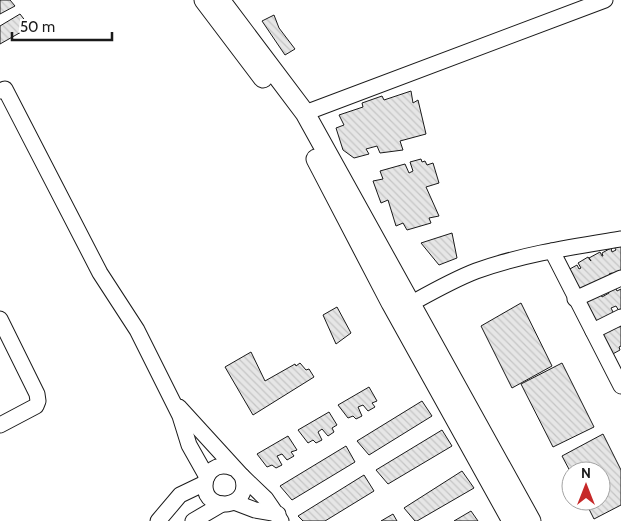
<svg xmlns="http://www.w3.org/2000/svg" width="621" height="521" viewBox="0 0 621 521" font-family="Cabin,sans-serif">
<style>
.building{fill:url(#building-back-hatch);stroke:#1a1a1a}
.lines{fill:none;stroke-linecap:round;stroke-linejoin:round}
.minor-casing{stroke:#1a1a1a;stroke-width:17}
.major-casing{stroke:#1a1a1a;stroke-width:21}
.minor{stroke:#fff;stroke-width:15}
.major{stroke:#fff;stroke-width:19}
</style>
<defs>
<pattern id="building-back-hatch" width="6" height="6" patternUnits="userSpaceOnUse" patternTransform="scale(1.25)"><rect width="6" height="6" fill="#e6e6e6"/><path d="M-1 5l2 2M0 0l6 6M5-1l2 2" fill="none" stroke="#c5c5c5"/></pattern>
</defs>
<rect width="100%" height="100%" fill="#fff"/>
<!-- building -->
<g class="building">
<path d="M0 0H10L15 6 0 14Z"/>
<path d="M20 14 30 27 0 44V26Z"/>
<path d="M274 15 279 28 295 49 285 55 262 21Z"/>
<path d="M411 91 413 103 418 100 426 134 400 141 403 150 380 153 377 146 366 149 369 154 354 158 343 150 336 128 344 125 339 115 363 107 362 103 382 96 384 100Z"/>
<path d="M421 159 422 162 425 161 427 165 433 163 439 183 426 187 439 216 429 218 431 223 407 230 403 223 396 226 388 200 381 203 373 181 383 179 380 171 405 164 409 173 413 171 410 162Z"/>
<path d="M452 233 457 258 439 265 421 243Z"/>
<path d="M621 242V272L616 275 612 273 609 274 611 277 582 292 575 289 568 270 577 265 579 269 581 268 578 263 588 257 591 261 589 258 600 252 602 256H603L602 253 611 248 612 252 616 250 613 245Z"/>
<path d="M615 287 617 291 621 289V310L619 311 616 306 611 308 614 314 593 325 584 301 600 293 602 297 609 293 608 290Z"/>
<path d="M521 303 552 366 512 388 481 326Z"/>
<path d="M337 307 351 333 336 344 323 315Z"/>
<path d="M617 323 619 327 621 326V346L619 347 620 350 609 356 600 332Z"/>
<path d="M251 352 265 381 295 364 296 366 300 363 306 370 309 369 314 377 253 415 225 367Z"/>
<path d="M562 363 594 427 553 447 521 384Z"/>
<path d="M369 387 377 401 372 403 375 407 368 411 363 405 358 407 362 416 356 419 353 416 348 418 338 405Z"/>
<path d="M422 401 432 416 369 455 357 441Z"/>
<path d="M329 412 337 425 332 428 334 432 328 436 322 429 318 432 322 440 316 443 313 440 308 443 298 430Z"/>
<path d="M442 430 452 446 388 484 376 470Z"/>
<path d="M603 434 621 470V505L594 519 585 501H601V471H571V473L562 456Z"/>
<path d="M288 436 297 450 291 452 294 456 287 460 282 454 277 456 282 465 276 468 272 465 267 467 257 454Z"/>
<path d="M346 446 355 462 292 500 280 486Z"/>
<path d="M462 471 474 488 417 521H415L404 508Z"/>
<path d="M364 475 374 491 325 521H303L298 516Z"/>
<path d="M471 511 478 521H454Z"/>
<path d="M393 514 397 521H381Z"/>
</g>
<g class="lines">
<defs>
<g id="minor">
<path d="M0 91 5 89 100 273 137 330 180 416 189 445 207 477"/>
<path d="M305 113 605 0"/>
<path d="M552 251 621 386"/>
<path d="M575 299 621 278"/>
<path d="M401 309C425 296 450 281 476 271 523 254 572 247 621 239"/>
<path d="M0 319 37 394 38 401 36 406 0 425"/>
<path d="M593 331 621 317"/>
<path d="M179 407 242 476C254 509 204 514 205 485 205 480 207 475 211 471 217 465 225 465 233 468"/>
<path d="M242 476 266 499 281 521"/>
<path d="M234 502 255 510 278 514"/>
<path d="M158 521 180 495 205 483"/>
<path d="M193 521 222 504"/>
</g>
<g id="major">
<path d="M204 0 263 78"/>
<path d="M220 0 305 113 531 521"/>
<path d="M316 159 391 303 512 521"/>
</g>
</defs>
<!-- minor casing -->
<use href="#minor" class="minor-casing"/>
<!-- major casing -->
<use href="#major" class="major-casing"/>
<!-- minor -->
<use href="#minor" class="minor"/>
<!-- major -->
<use href="#major" class="major"/>
</g>
<!-- north arrow -->
<g transform="translate(586 486)"><circle r="24" fill="#ffffff" stroke="#a3a3a3"/>
<path d="M0-4L9 19L0 12L-9 19Z" fill="#c62828"/>
<text y="-8" font-size="14" font-weight="bold" text-anchor="middle" fill="#1a1a1a">N</text>
</g>
<!-- scale -->
<path d="M12 32v8h100v-8" fill="none" stroke="#1a1a1a" stroke-width="2.5"/>
<text x="20" y="32" font-size="15" fill="#1a1a1a" stroke="#ffffff" stroke-width="4" paint-order="stroke">50 m</text>
</svg>
